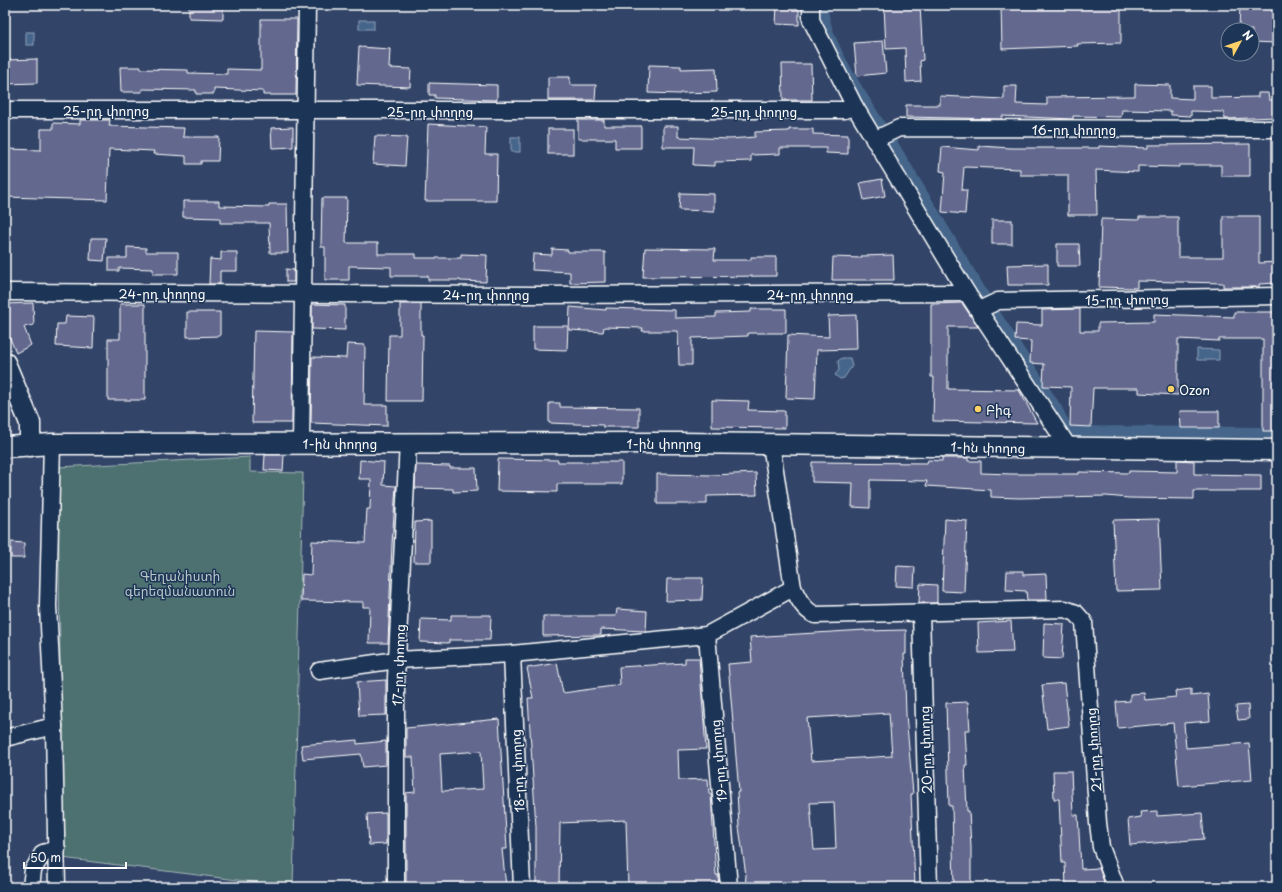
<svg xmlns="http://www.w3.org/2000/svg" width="1282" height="892" viewBox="0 0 1282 892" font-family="'Playpen Sans','Noto Sans Armenian',sans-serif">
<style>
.green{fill:#4d7071;stroke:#a6b8b8}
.water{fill:#44658a;stroke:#8fa3b9}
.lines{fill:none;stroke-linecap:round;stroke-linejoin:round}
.canal{stroke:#44658a;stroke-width:14}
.building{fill:#64688e;stroke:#fff;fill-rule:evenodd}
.minor-casing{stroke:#fff;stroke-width:19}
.major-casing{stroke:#fff;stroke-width:23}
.minor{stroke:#1d3557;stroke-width:16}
.major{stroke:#1d3557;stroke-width:20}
.poi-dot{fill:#ffd166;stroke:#1d3557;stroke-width:1.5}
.labels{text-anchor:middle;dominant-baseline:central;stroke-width:3;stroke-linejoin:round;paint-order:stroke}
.street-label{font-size:13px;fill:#fff;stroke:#1d3557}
.poi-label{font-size:13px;fill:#fff;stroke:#1d3557;text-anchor:start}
.park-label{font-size:13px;fill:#b8c6c6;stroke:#1d3557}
</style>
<rect width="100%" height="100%" fill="#324468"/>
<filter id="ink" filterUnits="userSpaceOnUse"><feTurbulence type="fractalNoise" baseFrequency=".025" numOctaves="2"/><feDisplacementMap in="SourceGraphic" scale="8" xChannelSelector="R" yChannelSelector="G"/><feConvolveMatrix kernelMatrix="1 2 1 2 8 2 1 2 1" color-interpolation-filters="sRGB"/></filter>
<g filter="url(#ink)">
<!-- green -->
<path class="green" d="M250 457V472L303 473 293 887 62 858 58 467Z"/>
<!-- water -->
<g class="water">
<rect x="359" y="20" width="15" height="9"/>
<rect x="26" y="32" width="8" height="13"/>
<rect x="511" y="137" width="9" height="15"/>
<path d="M1197 349 1219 350V360H1197Z"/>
<path d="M842 358H850L852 366 844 378 840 379 835 375 839 370 838 361Z"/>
</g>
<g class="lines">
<!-- canal -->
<g class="canal">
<path d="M821 5C821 42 862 98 881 130"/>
<path d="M889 141 985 301"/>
<path d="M992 312 1055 409 1065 429 1078 433 1277 434"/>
</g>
</g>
<!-- building -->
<g class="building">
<path d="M189 5H223V19L189 18Z"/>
<path d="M777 5H799V25L776 24Z"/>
<path d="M884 5H920L923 60 920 61 921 81 906 82 905 48 886 49Z"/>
<path d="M1001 5H1121V43L1077 44 1078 46 1002 49Z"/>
<path d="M1240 5H1277V43L1252 42V30H1239Z"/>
<path d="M261 19H297L296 95H263V91L214 89V94H196V90L142 89V92H121L120 67H141V69L188 70V73L227 74V69L261 70Z"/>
<path d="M883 41 886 73 857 76 854 43Z"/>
<path d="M359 47 390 49 389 68 411 69 410 87 357 85Z"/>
<path d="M37 59V83L5 84V60Z"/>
<path d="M782 64H811L812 100H783Z"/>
<path d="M649 65 681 66V69L716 68 717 92 680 93V94L648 93Z"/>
<path d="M548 77H570V85H596L595 100H548Z"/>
<path d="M429 83 497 85V100L435 98V95H429Z"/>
<path d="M1135 84 1170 85V98L1193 99V86H1211V98L1258 97V93H1268L1269 100H1277V117L1225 119 1224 112 1191 111V116L1171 115V111L1122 110 1121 117 1073 116V119L1002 116V119L906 117V105H940V96L1004 99V86H1017L1016 104 1047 105V97L1135 96Z"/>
<path d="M80 120H110L109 126 184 128 183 137H219L218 161H201V164H186V156L153 154 154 151 109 149 107 200 5 197V149L41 150V129H53V123L80 124Z"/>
<path d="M578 120H604V126H641V148H615V139H578Z"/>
<path d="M428 124 486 127 485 154H497L496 201H425Z"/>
<path d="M663 126H678V137L730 139 755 137V132L789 131V129H813V134L848 135V154L826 153V148H780V154L751 155V161L715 162V166L693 165 694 147H663Z"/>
<path d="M293 127V147L272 148 271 128Z"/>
<rect x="548" y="129" width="25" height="25"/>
<path d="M375 136 407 137 405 166 373 164Z"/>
<path d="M1250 144V176H1221V165H1179V167L1138 166V172L1096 170 1097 215H1068V175H1020V169L964 167 962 190H967L965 214 942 212 945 172 940 171 942 147 979 150V146L1011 148H1099V146L1148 148V145Z"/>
<path d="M882 179 885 196 864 200 860 183Z"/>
<path d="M680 193 714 194V211L679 210Z"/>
<path d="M322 198H347L346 243H378V254H416V258H461V254L487 255 486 282 460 281V280H428V276H391V267L349 266V280H325V247H321Z"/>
<path d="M183 201H219V206L269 207V204H287L288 253H270L269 223H220V218L183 217Z"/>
<path d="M1223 216H1259V263L1277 262V283L1259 284V287H1223V283L1137 281V288L1099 287 1101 219 1139 220V217H1178V257H1223Z"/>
<rect x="992" y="220" width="20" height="24"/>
<path d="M91 238H106L104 261 90 260Z"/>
<path d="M1057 244H1079L1080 266H1057Z"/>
<path d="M127 247 146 248V252H178V274H153V269L119 268V271H109V258H127Z"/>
<path d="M645 248 715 249 714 260H751V257H776V276L643 277Z"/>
<path d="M552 249 568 250V252H605V282L570 283V272L532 270 533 254 552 255Z"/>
<path d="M221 252H237V271H220V284H209L210 259 221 260Z"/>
<path d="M893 255 894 280H832L833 257 861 258V256Z"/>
<path d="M1048 264V285H1008L1007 265Z"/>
<path d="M286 269 294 270V282H286Z"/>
<path d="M33 303 34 325 24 327 31 345 16 353 5 326V304Z"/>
<path d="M962 303 978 327H948V389L1019 390 1037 423 933 421 934 377H931V304Z"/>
<path d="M120 304H145V400H108V339H120Z"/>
<path d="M312 304 345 305V330L312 329Z"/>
<path d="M400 304H421V335H423L422 401H388L389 335H400Z"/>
<path d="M570 307 606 310V308L675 310V318L716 317V313L751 312V309H786V333H748V336L692 338V365H679L678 331H642L643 328 604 327 603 332 569 330Z"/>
<path d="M1080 309V331H1098V323L1154 322V314L1234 317V312H1277V431H1263V339H1219V341L1178 339V395L1139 393V388H1093L1091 427 1070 426 1071 387 1043 386 1044 364 1030 363 1031 341 1015 340 1016 324 1042 325V310Z"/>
<path d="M187 312H220V336L187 337Z"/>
<path d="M856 315 857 349 817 350 815 399 786 398 788 335 829 337 828 316Z"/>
<path d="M66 316 94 317 93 348 56 346 57 324H65Z"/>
<path d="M533 326H568L567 350 533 349Z"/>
<path d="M254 331 293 332 292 423H252Z"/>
<path d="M347 344 365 345 364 405H387V426L311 423 312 357 346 358Z"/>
<path d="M712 400 749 401 748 410 785 411V428L712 427Z"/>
<path d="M549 403H560V407L639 408V427H603V425L549 423Z"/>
<path d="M1180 411H1219V428H1181Z"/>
<path d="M265 455H284L283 471 264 470Z"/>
<path d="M942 458H968V461H981V473L1012 474H1079V472L1129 473V471L1177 472V460L1194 461V474L1261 475V491H1194V499L1129 498 1106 496 1019 498 991 497V490L926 486 927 481 870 480V508L852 507 853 483 812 482V462L927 463 928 460 942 461Z"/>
<path d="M498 459 558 460V462H622V484H557V492L497 491Z"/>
<path d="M360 460 384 462 383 485 396 486 392 544 388 643H369L370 607H363V602L301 601 302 574 311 575 312 541 365 543 367 509H370L371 479H359Z"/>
<path d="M416 465 450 466V468H476L477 491 453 492V489L415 488Z"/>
<path d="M756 473 757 495 707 496V504H657V474L712 475Z"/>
<path d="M945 519 967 521 964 592 942 591Z"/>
<path d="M1159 519 1162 590 1116 591 1113 520Z"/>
<path d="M431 521V562H414L415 522Z"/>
<path d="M11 542 24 543V558H11Z"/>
<path d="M897 566 915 567 914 587 896 586Z"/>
<path d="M1007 571H1023V575L1046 574 1047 600H1027L1026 591 1006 590Z"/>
<path d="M686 578H703L702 600 666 601 667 579H686Z"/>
<path d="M920 584 937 585V603H919Z"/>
<path d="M617 609 647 611 646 631 601 629V635L543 636V616H616Z"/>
<path d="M451 615H491L490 640H449V643L420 642 421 619 451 620Z"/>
<path d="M1011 621 1013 652 979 653 978 623Z"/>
<path d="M1044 623 1064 624 1062 659 1043 658Z"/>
<path d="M865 630V631L906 630V654H904L906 714 913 794H911L915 885 889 887H745L746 875 739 827 737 792H739L728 664 752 662 750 637ZM889 713 892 756 811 761 807 718ZM834 802 836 849 814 850 810 803Z"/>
<path d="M685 658H699L706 749 678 750 679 780 708 779 709 794H711L716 875H718L719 887H628L626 820 560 823 559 887H536V827L528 698H533L527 668 557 663 563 693 620 685 619 667 685 663Z"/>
<path d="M386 680V715L359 716 357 682Z"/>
<path d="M1064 683 1069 726 1047 729 1042 685Z"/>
<path d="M1191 689V696L1208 694 1210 721 1184 723 1186 748 1249 743 1252 780 1179 786 1173 723 1118 728 1116 702 1130 701V694L1144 693 1145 700 1176 697 1175 691Z"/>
<path d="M968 702 970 730H965L967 765H965L967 811H969L971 847V887H954L952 806H949L946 703Z"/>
<path d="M1248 705 1249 719 1238 720 1236 706Z"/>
<path d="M499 719 507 849H502L506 887H406V793L415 792 413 757H406V728ZM481 751 483 789 442 791 440 754Z"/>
<path d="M357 740V744L386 741V765L363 767 361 754 303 759 301 745Z"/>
<path d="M1053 771H1071L1073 815H1078L1081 869 1099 868 1106 887H1066L1065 863H1062L1059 799H1054Z"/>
<path d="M1157 811V816L1202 813 1204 839 1130 845 1128 819 1141 817 1140 812Z"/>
<path d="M386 813V844L369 845 367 814Z"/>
</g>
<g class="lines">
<defs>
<g id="minor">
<path d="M811 5V20L855 107 967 293 1069 448"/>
<path d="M5 110H845L855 107"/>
<path d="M874 140 899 128 1277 129"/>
<path d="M5 292 532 295 967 293"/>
<path d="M979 310 998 301 1277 296"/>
<path d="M301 443 307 5"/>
<path d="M52 444 48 606 54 726 57 887"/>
<path d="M771 444 793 588C799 600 803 609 815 615L1065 609 1076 613 1084 622 1098 823 1101 847 1116 887"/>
<path d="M921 613 929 887"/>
<path d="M707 635 729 887"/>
<path d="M512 654 522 887"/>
<path d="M319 671 397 660 512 654 707 635 793 588"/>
<path d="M5 738 54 726"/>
<path d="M31 887 33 870 43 853 57 849"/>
<path d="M396 887V678L408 443"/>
</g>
<g id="major">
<path d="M5 363 30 423V446"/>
<path d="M5 447 52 444 676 443 1277 450"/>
</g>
</defs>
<!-- minor casing -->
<use href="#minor" class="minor-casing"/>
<!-- major casing -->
<use href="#major" class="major-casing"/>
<!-- minor -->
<use href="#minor" class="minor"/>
<!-- major -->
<use href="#major" class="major"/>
</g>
</g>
<!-- markers -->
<g class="poi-dot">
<circle cx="1171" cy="389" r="4"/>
<circle cx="978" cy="409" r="4"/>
</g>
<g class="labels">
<!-- street labels -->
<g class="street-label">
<text x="106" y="110">25-րդ փողոց</text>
<text x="430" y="111">25-րդ փողոց</text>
<text x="754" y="111">25-րդ փողոց</text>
<text x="1074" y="129">16-րդ փողոց</text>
<text x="162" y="293">24-րդ փողոց</text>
<text x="486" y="294">24-րդ փողոց</text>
<text x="810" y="294">24-րդ փողոց</text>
<text transform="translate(1127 299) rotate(-1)">15-րդ փողոց</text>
<text x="340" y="443">1-ին փողոց</text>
<text x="664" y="443">1-ին փողոց</text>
<text transform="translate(988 447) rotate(1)">1-ին փողոց</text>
<text transform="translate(398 665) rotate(-88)">17-րդ փողոց</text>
<text transform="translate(925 750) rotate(-92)">20-րդ փողոց</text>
<text transform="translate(1093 750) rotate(-94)">21-րդ փողոց</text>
<text transform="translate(718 761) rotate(-95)">19-րդ փողոց</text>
<text transform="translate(517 771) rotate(-93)">18-րդ փողոց</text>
</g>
<!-- poi labels -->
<g class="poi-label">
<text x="1179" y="389">Ozon</text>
<text x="986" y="409">Բիգ</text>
</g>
<!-- park labels -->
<g class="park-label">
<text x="180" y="575">Գեղանիստի<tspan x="180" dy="15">գերեզմանատուն</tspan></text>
</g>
</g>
<!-- margin -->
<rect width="1282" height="892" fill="none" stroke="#1d3557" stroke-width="20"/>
<rect x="10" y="10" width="1262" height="872" fill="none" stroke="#fff" stroke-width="1.5" filter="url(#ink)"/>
<!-- north arrow -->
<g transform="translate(1240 42) rotate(50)"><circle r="19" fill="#1d3557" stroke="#77869a"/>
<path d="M0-3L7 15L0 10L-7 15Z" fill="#ffd166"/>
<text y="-6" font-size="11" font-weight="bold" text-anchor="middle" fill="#ffffff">N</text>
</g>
<!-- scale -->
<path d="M24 862v6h102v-6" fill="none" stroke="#ffffff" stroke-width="2"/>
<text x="30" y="862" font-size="12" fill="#ffffff" stroke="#1d3557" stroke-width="3" paint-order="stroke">50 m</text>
</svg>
